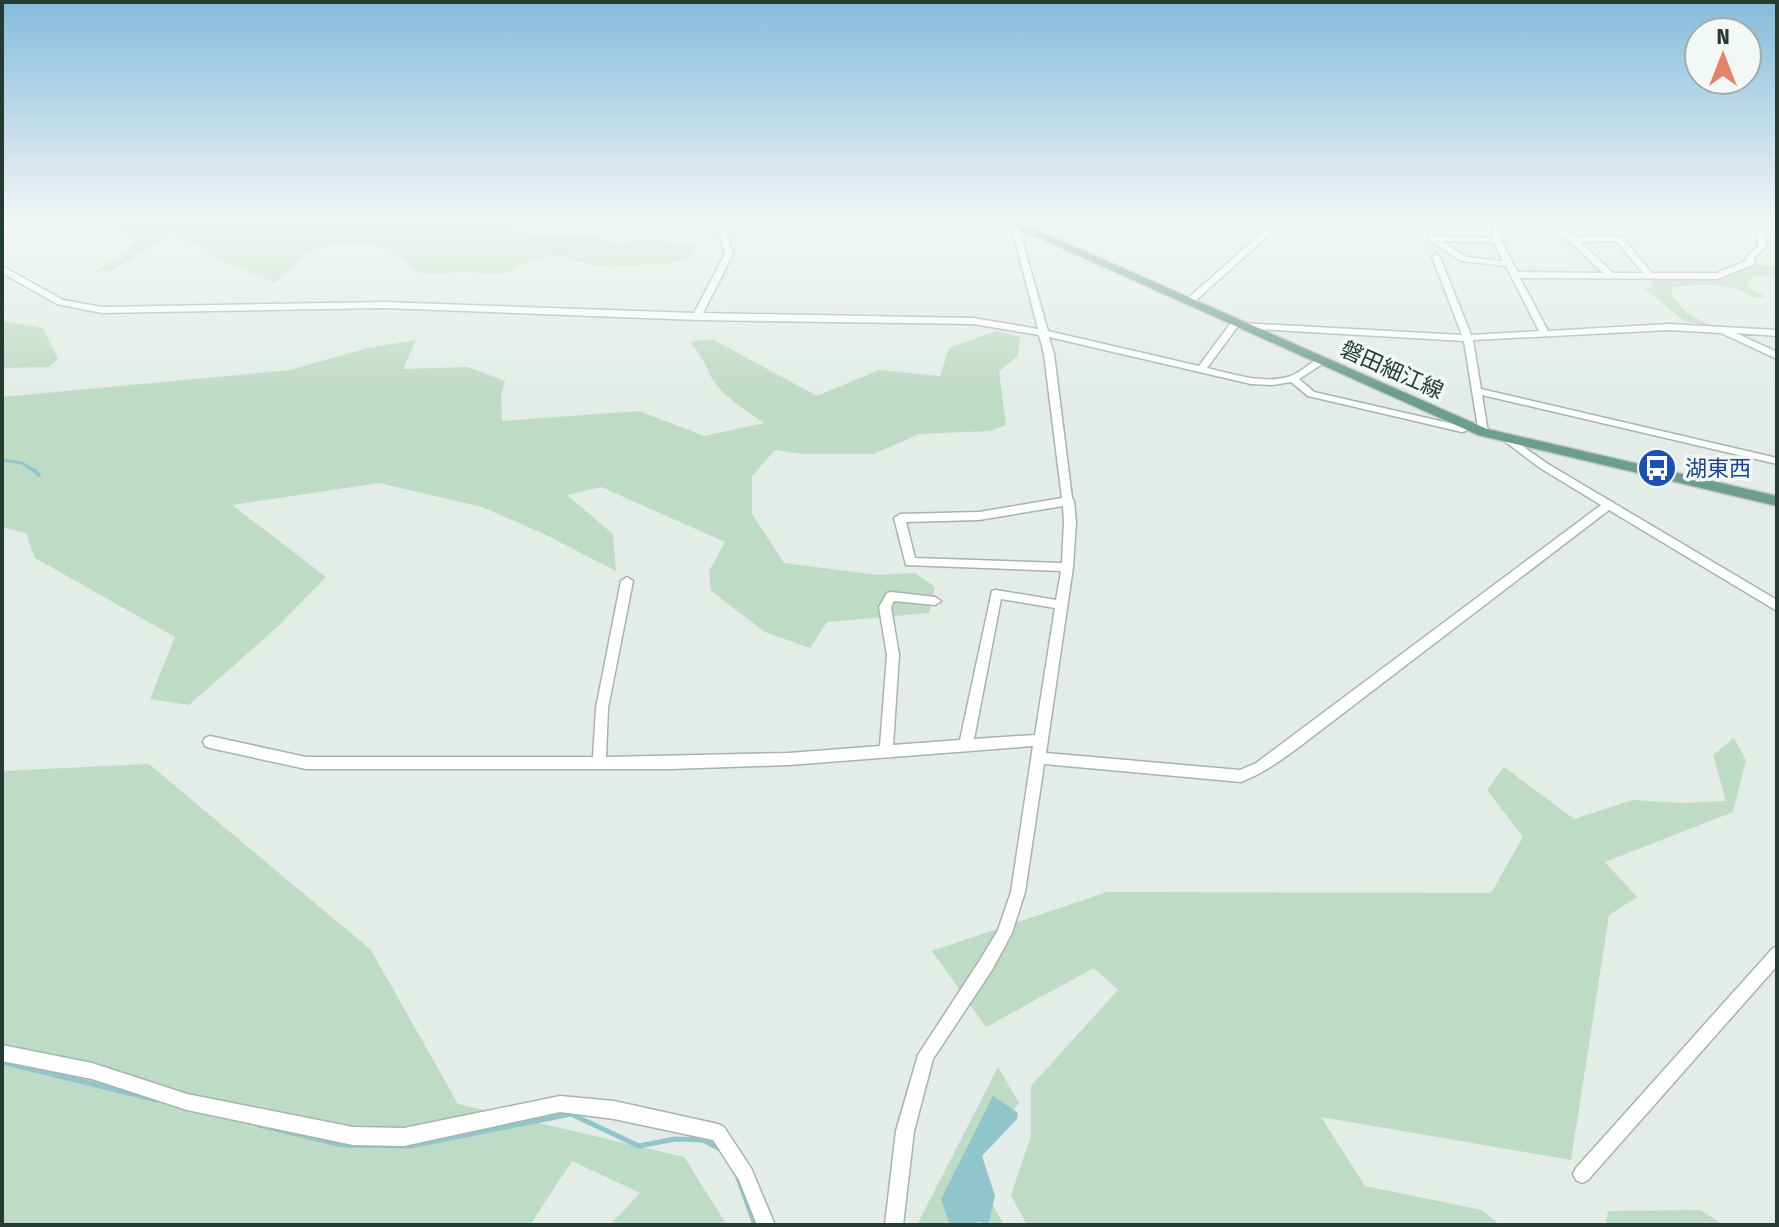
<svg xmlns="http://www.w3.org/2000/svg" width="1779" height="1227" viewBox="0 0 1779 1227" font-family="'Fira Sans Condensed','Noto Sans JP',sans-serif">
<style>
.green{fill:#bedbc5}
.water{fill:#90c5cc}
.lines{fill:none;stroke-linecap:round;stroke-linejoin:round}
.stream-far2{stroke:#90c5cc;stroke-width:3}
.stream-far1{stroke:#90c5cc;stroke-width:4}
.stream{stroke:#90c5cc;stroke-width:5}
.minor-casing{stroke:#a6b3ae;stroke-width:3}
.major-casing{stroke:#c2c8c6;stroke-width:3}
.minor{fill:#fff;fill-rule:evenodd}
.major{fill:#6c9d8e;fill-rule:evenodd}
.labels{text-anchor:middle;dominant-baseline:central;stroke-width:7;stroke-linejoin:round;paint-order:stroke}
.street-label{font-size:22px;fill:#243b34;stroke:#f3f8f6}
.transit-label{font-size:22px;fill:#164399;stroke:#f3f8f6;text-anchor:start}
</style>
<rect width="100%" height="100%" fill="#e3ece7"/>
<!-- green -->
<g class="green">
<path d="M61 222H510L531 234 568 233 588 234 614 243 656 239 695 247 690 257 682 262 612 267 591 265 560 255 531 260 503 274 463 272 427 274 414 271 394 252 378 245 355 243 328 244 307 254 275 283 218 258 175 232 113 270 94 272 127 252 138 237 99 225Z"/>
<path d="M1754 264 1777 267V277L1753 276 1746 286 1766 297C1750 301 1744 289 1730 287 1712 284 1691 285 1673 287L1671 295 1686 312 1711 326 1684 321 1644 288 1652 287 1651 278 1729 276Z"/>
<path d="M2 321 43 328 58 359 49 367 2 368Z"/>
<path d="M996 331 1020 337 1018 356 999 371 1006 425 990 431 919 434 874 454H803L775 450 752 476V514L784 563 878 575 915 573 935 587 929 613 827 622 810 648 765 632 711 591 709 571 725 542 601 487 567 495 613 534 616 571 542 533 482 507 379 483 232 505 326 577 274 630 189 705 150 699 175 637 35 558 26 533 2 527V397L290 370 367 348 416 340 403 369 468 367 505 381 501 395 502 421 639 411 704 436 764 423C747 411 720 395 710 375 705 363 700 354 690 342L712 339 817 396 879 370 940 376 949 348Z"/>
<path d="M1734 738 1746 760 1733 812 1605 862 1637 897 1609 915 1571 1160 1321 1117 1365 1186 1482 1210 1500 1225H1027L1011 1195 1031 1136V1086L1118 990 1094 968 986 1027 932 951 1107 892 1491 893 1523 837 1487 790 1504 767 1574 819 1633 800 1682 803 1726 801 1713 755Z"/>
<path d="M149 764 371 950 458 1104 684 1157 727 1225H610L640 1193 572 1161 530 1225H2V771Z"/>
<path d="M998 1067 1019 1103 982 1153 976 1175 1004 1225H917Z"/>
<path d="M1700 1210 1724 1225H1606L1608 1211Z"/>
</g>
<!-- water -->
<path class="water" d="M993 1096 1018 1113 1017 1119 982 1156 995 1196 988 1225 979 1221 971 1225H950L941 1199Z"/>
<g class="lines">
<!-- stream-far2 -->
<path class="stream-far2" d="M2 460 22 463 36 472"/>
<!-- stream-far1 -->
<path class="stream-far1" d="M34 470 39 475"/>
<!-- stream -->
<g class="stream">
<path d="M2 1062 157 1100"/>
<path d="M259 1125 342 1145 410 1146 571 1114 639 1146 675 1139 703 1140 722 1150"/>
<path d="M737 1175 755 1225"/>
</g>
<defs>
<g id="minor">
<path d="M715 222H723L733 254 703 313 973 318 1038 329 1011 224 1017 222 1048 331 1199 366 1233 320H1239L1240 323 1462 335 1432 257 1436 254 1440 257 1471 335 1539 331 1506 266 1461 261 1429 240V236L1493 238V222H1566L1561 224 1575 237 1621 236 1652 273H1716L1747 261 1746 258 1758 246 1757 226 1777 222V226L1764 229 1766 246 1754 258 1755 264 1717 279 1520 278 1548 331 1669 324 1777 330V336L1736 333 1777 352V359L1721 333 1669 330 1473 340 1481 389 1777 458V464L1482 395 1488 432 1483 435 1479 434 1464 341 1242 328 1238 326 1207 368C1234 374 1264 385 1291 376 1302 372 1312 359 1324 359V363L1299 379 1314 392 1466 427V431L1462 432 1308 396 1291 382 1272 385 1251 384 1049 337 1054 354 1072 498 1074 501 1076 522 1073 567 1046 753 1240 770 1256 763 1601 505 1540 468 1507 443 1506 441 1511 438 1548 464 1777 600V611L1609 510 1303 744C1283 759 1264 773 1241 782L1044 764 1025 892 1012 933 992 970 933 1059 914 1131 903 1225H885L896 1131 918 1055 980 960 998 930 1011 892 1033 746 789 765 671 769H306L210 748 205 746 203 742 205 738 210 736 306 757H593L596 708 621 581 627 577 633 581 608 708 606 757 789 753 880 746 887 655 879 607 887 593 891 592 935 597 941 601 935 605 894 601 891 607 899 655 893 745 960 740 992 591 996 590 1056 600 1061 571 906 565 894 518 900 514 979 512 1062 498 1044 354 1039 335 973 324 697 320 385 308 102 313 57 304 2 273V266L63 300 102 307 385 302 694 313 725 254ZM1552 225 1603 273 1518 272 1501 241V227ZM1442 241 1494 243 1503 261 1466 257ZM1616 241 1643 273H1613L1580 242ZM1063 506 1064 522 1062 563 915 558 906 522 979 520ZM1001 599 1055 608 1035 735 974 739Z"/>
<path d="M1273 223 1280 225 1193 303H1187V299Z"/>
<path d="M1777 946V966L1588 1180 1582 1183 1576 1180 1573 1174 1576 1168 1772 949Z"/>
<path d="M2 1045 92 1063 187 1094 353 1127 404 1128 560 1096 614 1101 718 1124 724 1127 751 1168 775 1225H757L739 1180 713 1140 614 1119 560 1112 404 1146 353 1145 187 1110 92 1079 2 1061Z"/>
</g>
<path id="major" d="M1004 222H1018L1487 429 1777 496V506L1478 435Z"/>
</defs>
<!-- minor casing -->
<use href="#minor" class="minor-casing"/>
<!-- major casing -->
<use href="#major" class="major-casing"/>
<!-- minor -->
<use href="#minor" class="minor"/>
<!-- major -->
<use href="#major" class="major"/>
</g>
<!-- sky -->
<linearGradient id="sky" x2="0" y2="1"><stop stop-color="#85bbdd"/><stop offset="0.56" stop-color="#f2f6f4"/><stop offset="1" stop-color="#f2f6f4" stop-opacity="0"/></linearGradient>
<rect width="1779" height="394" fill="url(#sky)"/>
<!-- icons -->
<defs>
<symbol id="bus-disc" viewBox="-11 -11 22 22"><circle r="9.5" fill="#1a4fb4" stroke="#f3f8f6"/><path d="M-5-6H5V4H4V6H2V4H-2V6H-4V4H-5ZM-3.5-4V0h7V-4ZM-3.5 1.2v1.5H-2V1.2ZM2 1.2v1.5H3.5V1.2Z" fill="#fff"/></symbol>
</defs>
<g fill-rule="evenodd">
<use href="#bus-disc" x="1635" y="446" width="44" height="44"/>
</g>
<g class="labels">
<!-- street labels -->
<g class="street-label">
<text transform="translate(1392 370) rotate(24)">磐田細江線</text>
</g>
<!-- transit labels -->
<g class="transit-label">
<text x="1685" y="468">湖東西</text>
</g>
</g>
<!-- border -->
<rect width="1779" height="1227" fill="none" stroke="#243b34" stroke-width="8"/>
<!-- north arrow -->
<g transform="translate(1723 56)"><circle r="38" fill="#f3f8f6" stroke="#a0aca8" stroke-width="2"/>
<path d="M0-6L14 30L0 20L-14 30Z" fill="#e58267"/>
<text y="-12" font-size="22" font-weight="bold" text-anchor="middle" fill="#243b34">N</text>
</g>
</svg>
